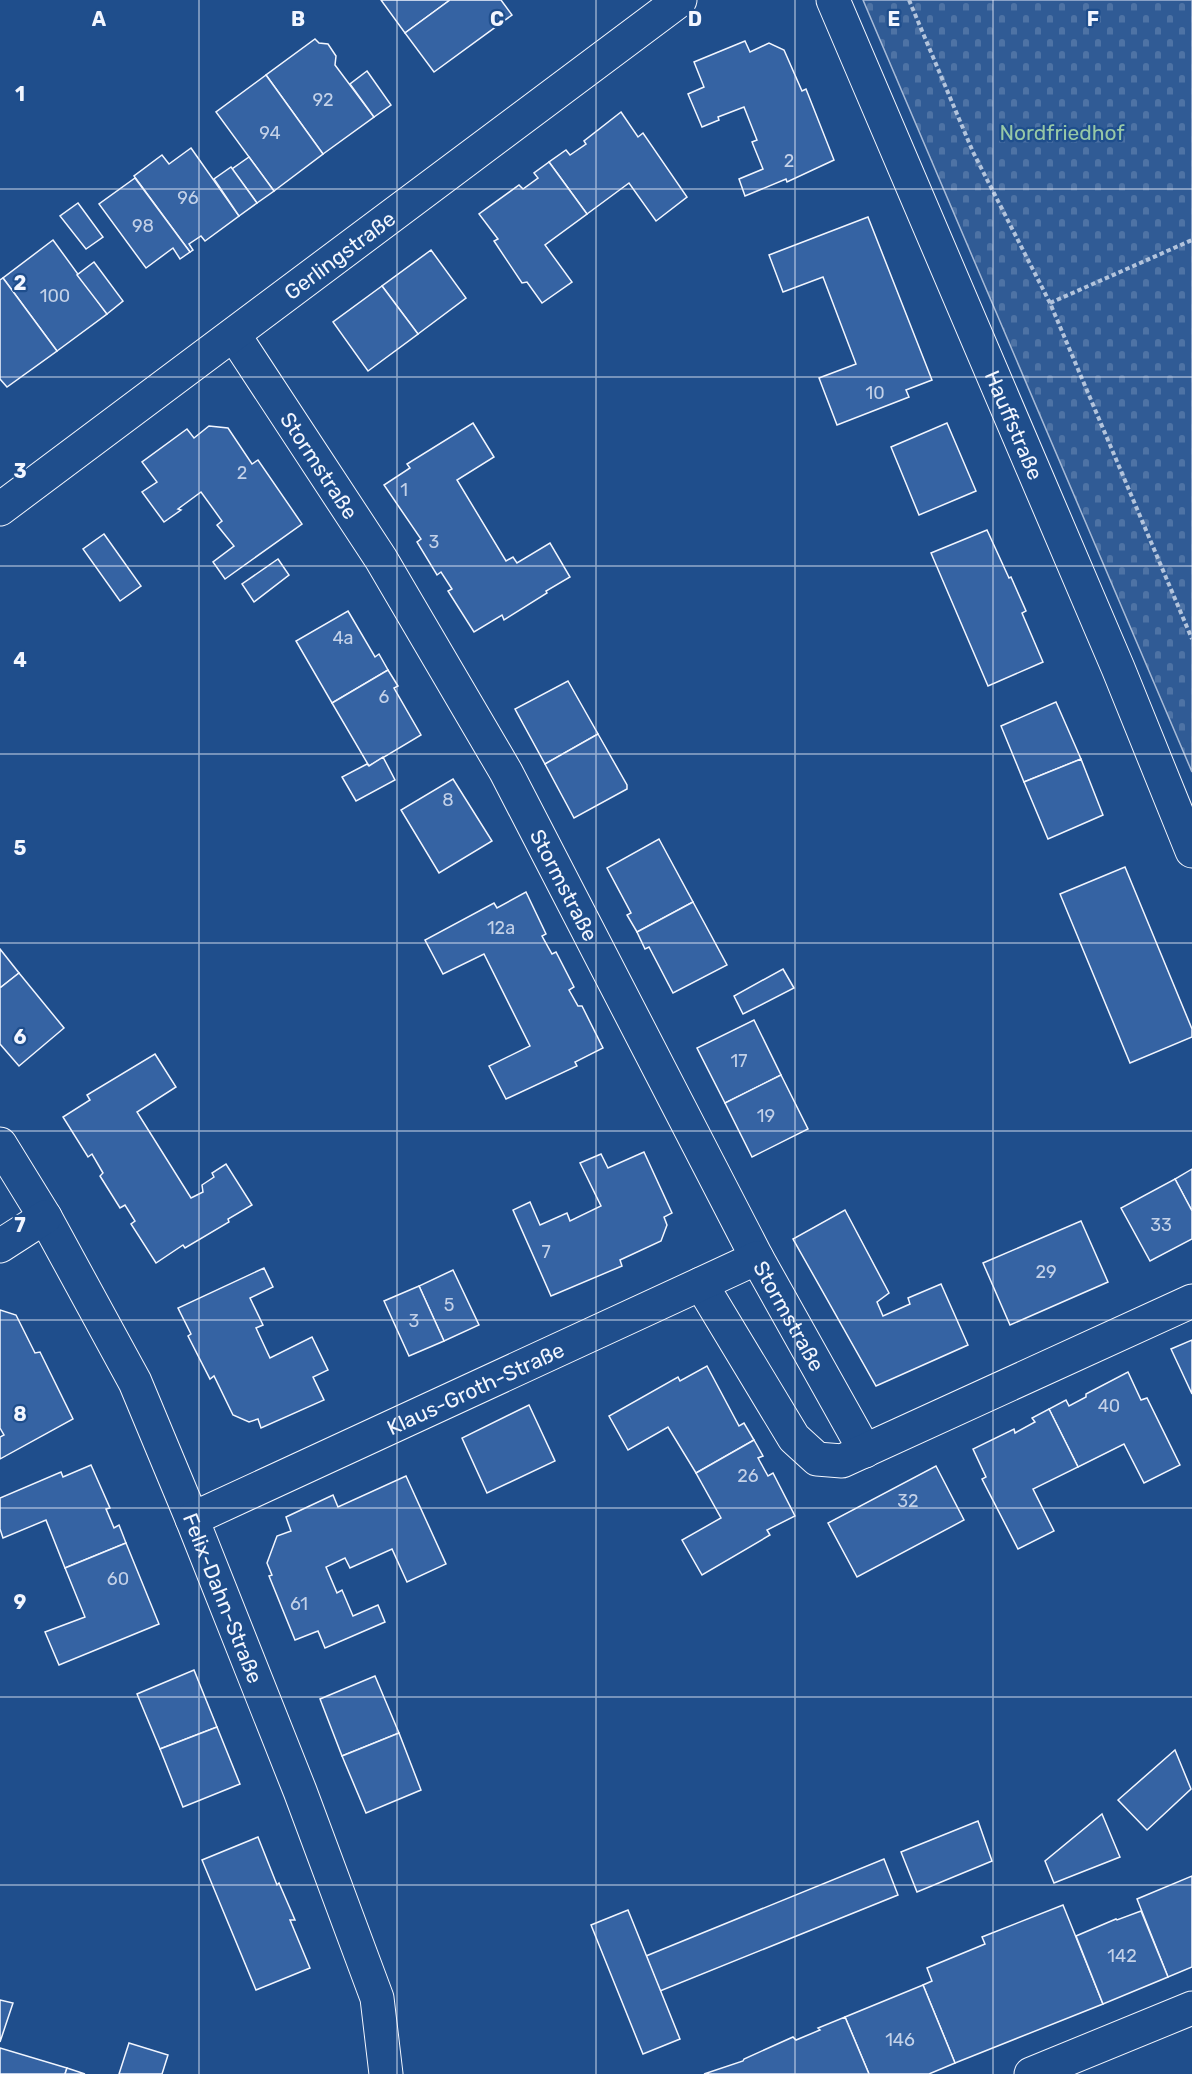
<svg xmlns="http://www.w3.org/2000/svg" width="1192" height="2074" viewBox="0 0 1192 2074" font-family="Rubik,sans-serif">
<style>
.cemetery{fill:url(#cemetery-stones);stroke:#a8bbd7;stroke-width:1.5}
.building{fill:#3563a3;stroke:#f2f6ff;stroke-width:1.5}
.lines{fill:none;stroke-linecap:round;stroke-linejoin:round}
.street-casing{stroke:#f2f6ff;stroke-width:35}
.path{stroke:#b3c4dc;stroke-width:4;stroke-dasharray:4.5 3;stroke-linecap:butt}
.street{stroke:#1f4e8c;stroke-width:33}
.grid{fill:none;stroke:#f2f6ff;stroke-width:1.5;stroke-opacity:0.55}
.labels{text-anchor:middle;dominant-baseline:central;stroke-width:4.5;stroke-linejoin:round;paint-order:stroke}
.number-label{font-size:18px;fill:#c3d1e8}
.park-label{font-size:21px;fill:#97c8a6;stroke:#1f4e8c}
.street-label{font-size:21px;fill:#f2f6ff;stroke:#1f4e8c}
.grid-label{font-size:20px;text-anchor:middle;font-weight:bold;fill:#f2f6ff;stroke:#1f4e8c;stroke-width:4.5;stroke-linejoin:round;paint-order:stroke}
</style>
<defs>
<pattern id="cemetery-stones" width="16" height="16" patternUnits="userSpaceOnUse" patternTransform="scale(1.5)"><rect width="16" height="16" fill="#305b95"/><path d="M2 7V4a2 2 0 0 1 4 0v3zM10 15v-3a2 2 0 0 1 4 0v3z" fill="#4e73a5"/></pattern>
</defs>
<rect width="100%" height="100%" fill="#1f4e8c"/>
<!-- cemetery -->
<path class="cemetery" d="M863 0H1192V772Z"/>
<!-- building -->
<g class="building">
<path d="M381 0H450L405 33Z"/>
<path d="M450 0H501L512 15 434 72 405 33Z"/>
<path d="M315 39 319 43 328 44 336 56 335 65 374 117 323 154 266 75Z"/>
<path d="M745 41 750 52 769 43 784 50 802 91 806 89 834 160 787 182 786 179 745 196 739 179 763 169 752 142 757 140 744 107 718 117 719 120 702 127 688 94 704 87 694 62Z"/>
<path d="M367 71 391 105 374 117 350 84Z"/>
<path d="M266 75 323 154 274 191 216 112Z"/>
<path d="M621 112 638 137 643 133 687 197 656 221 629 183 587 214 549 162 566 150 570 155 586 144 584 141Z"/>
<path d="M191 148 239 216 205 241 201 236 189 244 193 250 190 252 134 176 162 155 169 164Z"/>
<path d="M249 157 274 191 257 203 232 169Z"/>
<path d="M549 162 587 214 545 245 572 282 542 303 527 282 522 283 494 241 498 239 479 214 519 185 523 189 538 178 534 173Z"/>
<path d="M231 167 257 203 239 216 214 179Z"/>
<path d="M135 178 190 252 180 259 173 248 146 268 99 204Z"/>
<path d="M78 203 103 237 86 249 60 216Z"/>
<path d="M868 217 932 380 906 390 909 397 837 425 819 378 856 364 823 277 783 292 769 255Z"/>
<path d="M53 240 107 314 57 351 3 278Z"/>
<path d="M431 250 466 298 418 334 382 286Z"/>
<path d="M94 262 123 301 107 314 77 275Z"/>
<path d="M3 278 57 351 7 387 0 379V280Z"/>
<path d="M382 286 418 334 368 371 333 322Z"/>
<path d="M473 423 494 457 457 480 506 561 513 557 517 563 550 543 570 577 546 591 547 593 504 620 502 615 474 632 448 591 452 589 441 572 437 575 417 542 421 539 384 485 410 468 407 464Z"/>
<path d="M947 423 976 491 919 515 891 447Z"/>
<path d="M209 426 228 428 252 464 258 460 302 524 225 579 213 562 234 546 217 525 222 521 201 492 178 509 181 510 164 522 142 492 157 482 142 462 187 429 194 438Z"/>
<path d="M987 530 1009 578 1011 577 1026 611 1022 613 1043 662 988 686 931 553Z"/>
<path d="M104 534 141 586 120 601 83 549Z"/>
<path d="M278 559 289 575 254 602 242 584Z"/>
<path d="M348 611 375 657 379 654 388 670 332 703 296 641Z"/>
<path d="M388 670 398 686 394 688 421 735 369 766 332 703Z"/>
<path d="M568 681 598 734 545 764 515 709Z"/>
<path d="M1056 702 1081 759 1024 782 1001 726Z"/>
<path d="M598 734 627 785V789L574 818 545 764Z"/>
<path d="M383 757 395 780 356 801 342 777 367 764 369 766Z"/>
<path d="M1081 759 1103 815 1048 839 1024 782Z"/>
<path d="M453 779 492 841 439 873 401 810Z"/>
<path d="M659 839 693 902 637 932 627 915 631 913 607 868Z"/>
<path d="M1125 867 1192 1029V1037L1130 1063 1060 894Z"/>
<path d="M526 892 546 934 542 936 552 954 556 952 574 987 569 990 578 1006H582L603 1048 575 1062 577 1066 506 1099 489 1066 530 1046 484 954 443 974 425 940 494 903 497 908Z"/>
<path d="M693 902 727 965 673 993 649 947 645 949 637 932Z"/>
<path d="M0 949 19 973 0 988Z"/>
<path d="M783 969 794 988 743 1014 734 996Z"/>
<path d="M19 973 64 1028 19 1066 0 1044V988Z"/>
<path d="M754 1020 781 1075 725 1103 697 1048Z"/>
<path d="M155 1054 176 1087 137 1112 191 1198 203 1192 202 1185 214 1177 212 1173 226 1164 252 1205 228 1219 229 1222 185 1248 183 1245 156 1263 131 1224 135 1221 125 1205 120 1208 100 1176 103 1173 92 1154 88 1157 63 1117 90 1100 87 1095Z"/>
<path d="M781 1075 808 1129 752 1157 725 1103Z"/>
<path d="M644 1152 672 1213 664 1217 667 1225 661 1241 620 1260 622 1266 551 1296 513 1210 530 1202 540 1225 567 1213 570 1221 601 1206 580 1163 601 1154 608 1168Z"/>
<path d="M1192 1169V1211L1175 1179Z"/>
<path d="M1175 1179 1192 1211V1239L1150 1261 1121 1208Z"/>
<path d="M845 1210 889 1293 877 1302 883 1316 910 1304 908 1298 941 1284 968 1345 876 1386 793 1239Z"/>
<path d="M1081 1221 1108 1282 1010 1325 983 1263Z"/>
<path d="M264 1268 273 1287 250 1298 263 1325 256 1328 270 1358 312 1337 328 1370 313 1377 324 1400 261 1428 258 1419 249 1422 233 1415 214 1376 210 1379 188 1336 191 1334 178 1308Z"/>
<path d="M453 1270 479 1325 444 1341 419 1286Z"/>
<path d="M419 1286 444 1341 409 1356 384 1301Z"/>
<path d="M0 1310 16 1315 35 1353 40 1352 73 1419 0 1459V1437L4 1435 0 1428Z"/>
<path d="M1192 1340V1394L1171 1349Z"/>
<path d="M707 1366 739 1426 744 1423 754 1440 696 1473 668 1427 628 1450 609 1416 678 1377 680 1381Z"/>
<path d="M1128 1372 1141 1400 1147 1398 1180 1465 1144 1483 1124 1444 1078 1467 1049 1409 1066 1400 1069 1406 1086 1397V1394Z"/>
<path d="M529 1405 555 1461 487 1493 462 1438Z"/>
<path d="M1049 1409 1078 1467 1033 1489 1054 1531 1018 1549 982 1479 986 1477 973 1449 1014 1429 1015 1433 1035 1422 1032 1418Z"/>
<path d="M754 1440 763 1456 758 1458 768 1476 773 1473 795 1516 767 1530 770 1535 702 1575 682 1540 721 1518 696 1473Z"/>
<path d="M91 1465 110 1508 106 1509 114 1528 119 1525 126 1543 65 1568 46 1520 3 1538 0 1529V1498L61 1472 63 1477Z"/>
<path d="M936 1466 964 1520 857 1577 828 1523Z"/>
<path d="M406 1476 446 1564 407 1582 392 1549 350 1568 345 1558 326 1567 337 1593 342 1590 353 1616 378 1605 385 1622 325 1648 318 1631 295 1640 269 1576 272 1575 267 1563 277 1536 291 1531 286 1517 333 1495 338 1507Z"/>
<path d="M126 1543 159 1624 59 1665 45 1632 85 1617 65 1568Z"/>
<path d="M194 1670 217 1727 160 1749 137 1694Z"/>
<path d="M375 1676 399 1733 342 1756 320 1699Z"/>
<path d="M217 1727 240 1784 183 1807 160 1749Z"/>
<path d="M399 1733 421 1790 366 1813 342 1756Z"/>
<path d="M1175 1750 1191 1789 1147 1830 1118 1800Z"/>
<path d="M1102 1814 1120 1857 1054 1883 1045 1861Z"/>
<path d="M978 1821 992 1861 917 1892 901 1852Z"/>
<path d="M258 1837 277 1885 279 1883 295 1920H290L310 1968 256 1990 202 1860Z"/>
<path d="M884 1859 898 1895 660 1991 646 1956Z"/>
<path d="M1192 1876V1967L1168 1977 1137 1899Z"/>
<path d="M1063 1905 1103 2004 955 2063 923 1985 932 1981 927 1968 985 1944 982 1937Z"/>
<path d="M628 1910 680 2039 643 2054 591 1925Z"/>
<path d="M1141 1911 1168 1977 1103 2004 1076 1936 1116 1919 1117 1920Z"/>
<path d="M923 1985 955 2063 929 2074H869L845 2017Z"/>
<path d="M0 2000 13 2003 0 2042Z"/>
<path d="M845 2017 869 2074H704L743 2061 744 2059 793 2037 796 2040 820 2030 818 2028Z"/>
<path d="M129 2043 168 2055 162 2074H119Z"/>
<path d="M0 2048 67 2068 65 2074H0Z"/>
<path d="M67 2068 85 2074H65Z"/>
</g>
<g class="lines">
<defs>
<g id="street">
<path id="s1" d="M833 0 1118 668 1192 851"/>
<path id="s2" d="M234 335 381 559 506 772 757 1258 865 1451"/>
<path id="s3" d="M0 509 680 0"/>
<path id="s4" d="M0 1144 45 1217 135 1382 192 1519 300 1791 377 1998 386 2074"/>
<path d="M0 1246 45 1217"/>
<path d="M701 1284 794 1438 817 1459 842 1461 1192 1301"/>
<path id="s5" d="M192 1519 757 1258"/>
<path d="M1031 2074 1192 2008"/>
</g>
</defs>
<!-- street casing -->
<use href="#street" class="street-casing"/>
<!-- path -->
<g class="path">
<path d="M909 0 973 152 1050 303 1192 639"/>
<path d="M1050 303 1192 240"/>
</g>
<!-- street -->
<use href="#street" class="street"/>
</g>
<!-- grid -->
<path class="grid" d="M199 0V2074M397 0V2074M596 0V2074M795 0V2074M993 0V2074M0 189H1192M0 377H1192M0 566H1192M0 754H1192M0 943H1192M0 1131H1192M0 1320H1192M0 1508H1192M0 1697H1192M0 1885H1192"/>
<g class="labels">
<!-- number labels -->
<g class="number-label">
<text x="323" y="100">92</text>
<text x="270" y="133">94</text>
<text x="789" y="161">2</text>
<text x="188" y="198">96</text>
<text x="143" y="226">98</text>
<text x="55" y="296">100</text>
<text x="875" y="393">10</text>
<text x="242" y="473">2</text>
<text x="404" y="490">1</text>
<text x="434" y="542">3</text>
<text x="343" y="638">4a</text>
<text x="384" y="697">6</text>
<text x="448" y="800">8</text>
<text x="501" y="928">12a</text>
<text x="739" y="1061">17</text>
<text x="766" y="1116">19</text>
<text x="1161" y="1225">33</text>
<text x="546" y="1252">7</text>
<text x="1046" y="1272">29</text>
<text x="449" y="1305">5</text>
<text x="414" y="1321">3</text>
<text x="1109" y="1406">40</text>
<text x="748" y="1476">26</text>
<text x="908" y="1501">32</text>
<text x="118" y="1579">60</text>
<text x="299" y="1604">61</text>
<text x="1122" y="1956">142</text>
<text x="900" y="2040">146</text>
</g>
<!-- park labels -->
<g class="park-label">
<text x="1062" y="132">Nordfriedhof</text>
</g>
<!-- street labels -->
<g class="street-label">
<text stroke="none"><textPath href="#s3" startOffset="424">Gerlingstraße</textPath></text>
<text stroke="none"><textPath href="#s1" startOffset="462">Hauffstraße</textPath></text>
<text stroke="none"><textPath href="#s2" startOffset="156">Stormstraße</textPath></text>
<text stroke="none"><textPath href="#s2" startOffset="642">Stormstraße</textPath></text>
<text stroke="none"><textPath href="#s2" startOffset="1128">Stormstraße</textPath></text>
<text stroke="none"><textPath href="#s5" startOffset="312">Klaus-Groth-Straße</textPath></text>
<text stroke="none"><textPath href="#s4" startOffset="507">Felix-Dahn-Straße</textPath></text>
</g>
</g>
<g class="grid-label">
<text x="99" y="26">A</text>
<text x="298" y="26">B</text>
<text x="497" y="26">C</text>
<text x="695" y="26">D</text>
<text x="894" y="26">E</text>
<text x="1093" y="26">F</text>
<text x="20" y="101">1</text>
<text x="20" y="290">2</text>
<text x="20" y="478">3</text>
<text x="20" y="667">4</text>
<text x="20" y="855">5</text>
<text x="20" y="1044">6</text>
<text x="20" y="1232">7</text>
<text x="20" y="1421">8</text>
<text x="20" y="1609">9</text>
</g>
</svg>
